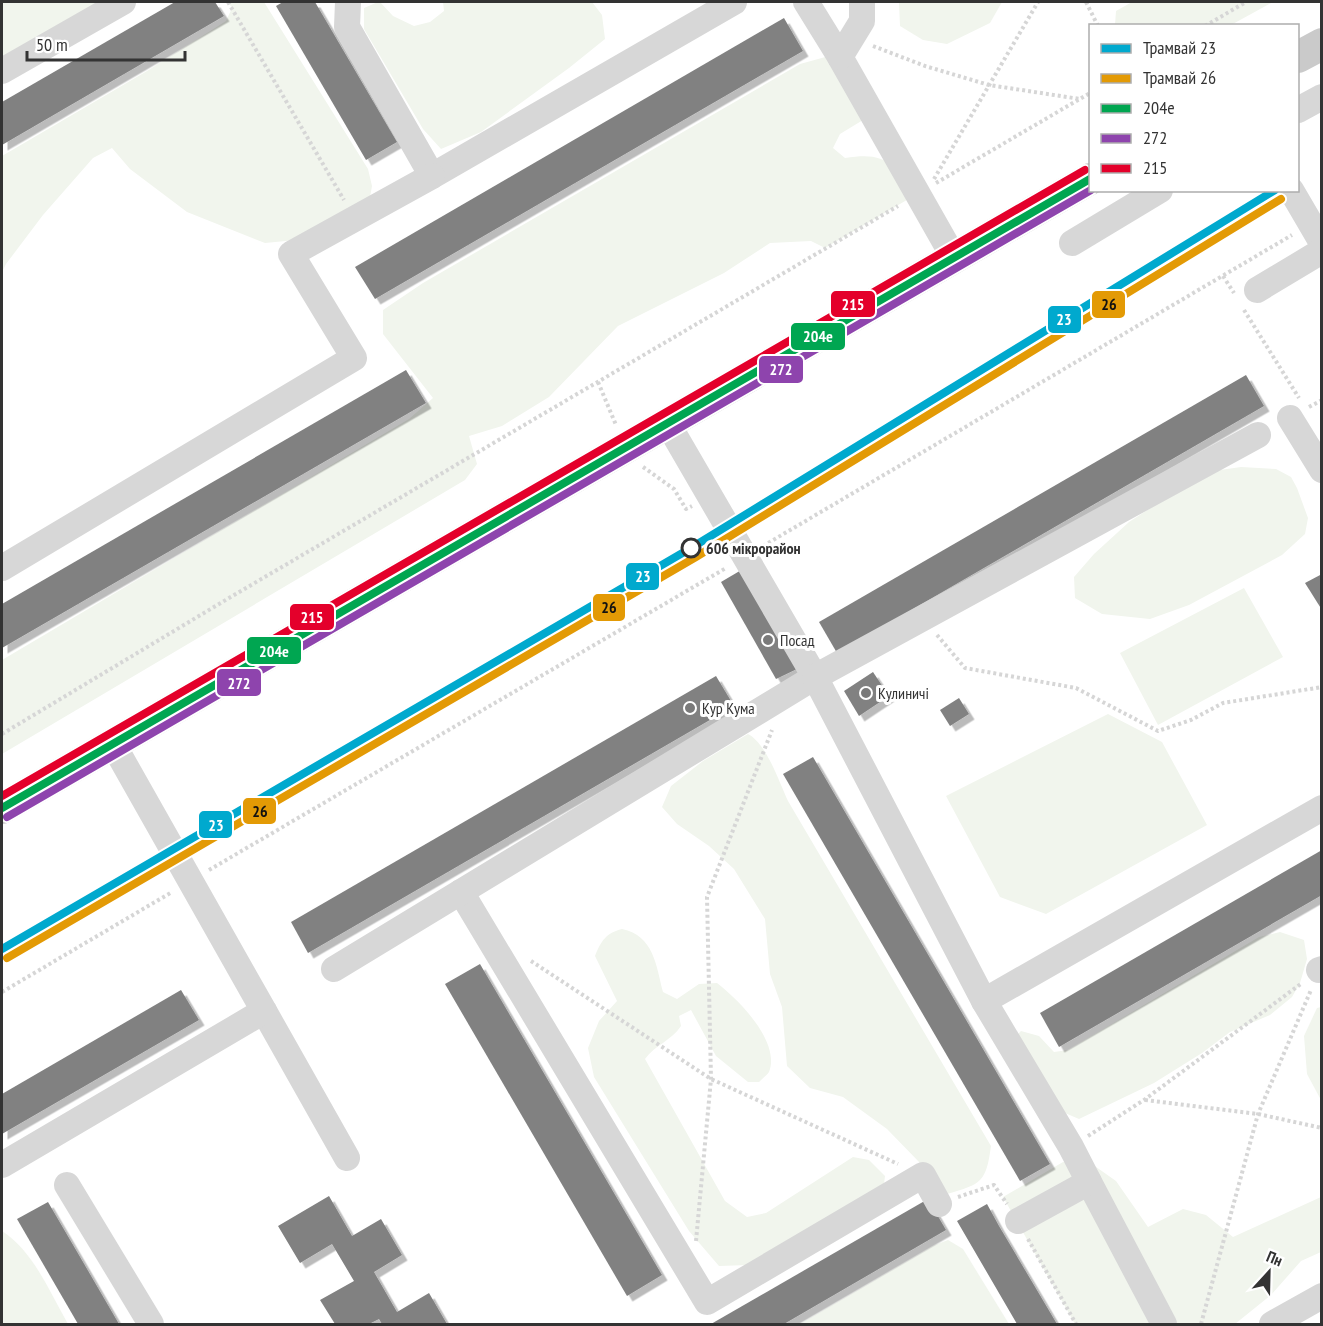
<svg xmlns="http://www.w3.org/2000/svg" width="1323" height="1326" viewBox="0 0 1323 1326" font-family="'PT Sans Narrow',sans-serif">
<style>
.green{fill:#f1f5ed}
.building{fill:#818181;filter:url(#shadow)}
.lines{fill:none;stroke-linecap:round;stroke-linejoin:round}
.path{stroke:#d6d6d6;stroke-width:4;stroke-dasharray:3 3;stroke-linecap:butt}
.minor{stroke:#d7d7d7;stroke-width:26}
.major{stroke:#cacaca;stroke-width:32}
.bus-1-casing{stroke:#fff;stroke-width:12}
.bus-2-casing{stroke:#fff;stroke-width:12}
.bus-3-casing{stroke:#fff;stroke-width:12}
.bus-1{stroke:#00a651;stroke-width:8}
.bus-2{stroke:#8e44ad;stroke-width:8}
.bus-3{stroke:#e4002b;stroke-width:8}
.tram-1-casing{stroke:#fff;stroke-width:12}
.tram-2-casing{stroke:#fff;stroke-width:12}
.tram-1{stroke:#00a9ce;stroke-width:8}
.tram-2{stroke:#e39a05;stroke-width:8}
.stop-dot{fill:#fff;stroke:#333;stroke-width:3}
.poi-dot{fill:#7a7a7a;stroke:#fff;stroke-width:2}
.labels{text-anchor:middle;dominant-baseline:central;stroke-width:6;stroke-linejoin:round;paint-order:stroke}
.stop-label{font-size:16px;font-weight:bold;fill:#333;stroke:#fff;text-anchor:start}
.poi-label{font-size:16px;fill:#333;stroke:#fff;text-anchor:start}
.line-badge{stroke:#fff;stroke-width:2}
.badge-label{font-size:16px;text-anchor:middle;font-weight:bold;fill:#fff}
.pale-badge-label{font-size:16px;text-anchor:middle;font-weight:bold;fill:#111}
</style>
<defs>
<filter id="shadow"><feDropShadow dx="5.5" dy="5.5" stdDeviation="0" flood-color="#0004"/></filter>
</defs>
<rect width="100%" height="100%" fill="#fff"/>
<!-- green -->
<g class="green">
<path d="M2 2H123L2 71Z"/>
<path d="M228 2H264L368 169 372 186 370 197 296 240 265 243 187 212 130 169 112 148 93 158 43 215 6 264 2 272V156L147 71 226 21 232 8Z"/>
<path d="M378 2H380L393 16 414 26 430 22 444 11 443 2H592L602 15 605 39 569 68 481 132 441 149 423 129 364 29V8Z"/>
<path d="M899 2H1002L990 23 947 44 923 40 900 26Z"/>
<path d="M1132 2H1273L1231 25H1115L1116 11Z"/>
<path d="M829 56 863 120 840 134 833 148 845 158C887 151 892 164 917 194L825 248 811 241 770 243 724 273 618 326 549 397 502 426 469 436 477 464 465 480 2 754V660L409 419 433 398 383 334V310L423 283 800 64Z"/>
<path d="M1241 467 1276 469 1291 477 1297 488 1308 518 1305 534 1282 555 1189 605 1150 619 1102 614 1075 598 1074 577 1094 554 1129 522 1206 472Z"/>
<path d="M1244 588 1283 657 1158 725 1120 653Z"/>
<path d="M1108 714 1162 742 1207 825 1046 914 1000 897 946 796Z"/>
<path d="M748 734C767 744 779 782 788 801L991 1146C986 1182 982 1184 947 1194L940 1190 920 1163 887 1129 843 1097 810 1088 787 1066 782 1007 770 974 765 919 734 869 709 846 677 824 662 807 671 786 703 761Z"/>
<path d="M622 929C654 936 656 965 663 992L677 999 699 984 717 983C738 999 781 1042 769 1072 767 1075 762 1079 759 1082H748L716 1056 691 1010 679 1016 681 1026C671 1041 655 1045 645 1059L725 1201 747 1217 766 1213 853 1157 869 1160 885 1176 883 1192 749 1265 719 1266 689 1231 594 1077 588 1048 599 1021 617 1001 595 956C601 941 606 933 622 929Z"/>
<path d="M1280 932 1304 940 1307 959 1300 983 1292 997 1270 1015 1230 1032 1202 1053 1154 1083 1079 1119 1051 1107 1016 1036 1021 1031 1039 1036 1054 1052 1068 1050 1259 937Z"/>
<path d="M1321 1007V1100L1307 1074 1304 1036 1317 1008Z"/>
<path d="M1063 1162H1089L1116 1181 1148 1227 1183 1209 1206 1215 1233 1237 1321 1197V1252L1301 1261 1271 1295 1235 1324H1075L1003 1197Z"/>
<path d="M2 1231C34 1252 49 1291 68 1324H2Z"/>
<path d="M948 1240 963 1249 1009 1324H800L935 1245Z"/>
</g>
<!-- building -->
<g class="building">
<path d="M175 2H215L224 16 2 145V102Z"/>
<path d="M283 2H315L397 142 366 160 276 6Z"/>
<path d="M784 18 803 51 375 299 355 267Z"/>
<path d="M406 370 426 403 2 648V604Z"/>
<path d="M1246 375 1264 406 837 653 819 622Z"/>
<path d="M743 569 799 668 776 679 721 582Z"/>
<path d="M1322 574V610L1305 583Z"/>
<path d="M873 672 889 696 859 716 844 691Z"/>
<path d="M716 676 734 706 308 953 291 922Z"/>
<path d="M959 698 969 714 950 726 940 710Z"/>
<path d="M813 757 1050 1164 1020 1181 783 774Z"/>
<path d="M1322 850V895L1059 1047 1040 1013Z"/>
<path d="M480 964 662 1275 627 1296 445 984Z"/>
<path d="M181 990 199 1020 2 1134V1094Z"/>
<path d="M329 1196 352 1236 381 1219 402 1255 374 1272 397 1312 429 1293 447 1324H382L379 1319 369 1324H335L320 1300 354 1281 332 1244 300 1263 278 1226Z"/>
<path d="M928 1199 946 1230 784 1324H711Z"/>
<path d="M48 1202 83 1262 119 1324H78L17 1219Z"/>
<path d="M987 1204 999 1226 1057 1324H1017L957 1221Z"/>
</g>
<g class="lines">
<!-- path -->
<g class="path">
<path d="M228 2 344 200"/>
<path d="M1086 2 1098 26"/>
<path d="M1205 26 1246 2"/>
<path d="M873 46 925 66 989 85 1080 99"/>
<path d="M934 179 1038 2"/>
<path d="M936 183 1090 93"/>
<path d="M1223 276 1234 293"/>
<path d="M1244 310 1299 398"/>
<path d="M598 382 616 425"/>
<path d="M1309 407 1322 400"/>
<path d="M643 467 674 489 686 509 692 506"/>
<path d="M763 546 1292 235"/>
<path d="M937 635 965 668 1076 688 1158 731 1191 720 1223 703 1322 687"/>
<path d="M2 734 229 598 898 206"/>
<path d="M209 870 726 568"/>
<path d="M531 961 711 1079 898 1164"/>
<path d="M2 992 172 892"/>
<path d="M1145 1100 1258 1114 1322 1128"/>
<path d="M1088 1136 1144 1100 1302 983"/>
<path d="M958 1197 994 1185 1007 1204"/>
<path d="M1028 1239 1076 1324"/>
<path d="M696 1241 711 1079 707 897 772 730"/>
<path d="M1201 1324 1258 1114 1311 990"/>
</g>
<!-- minor -->
<g class="minor">
<path d="M348 2 347 27 432 176 734 2"/>
<path d="M806 2 840 57 954 258"/>
<path d="M840 57 862 21V2"/>
<path d="M2 71 123 2"/>
<path d="M1298 110 1322 97"/>
<path d="M1291 190 1322 243"/>
<path d="M1072 243 1160 190"/>
<path d="M1257 290 1322 251"/>
<path d="M1290 418 1322 470"/>
<path d="M2 568 354 358 291 254 432 176"/>
<path d="M461 892 707 1302 923 1175 939 1204"/>
<path d="M334 969 815 677 668 424"/>
<path d="M1319 970 1322 969"/>
<path d="M984 1001 1322 808"/>
<path d="M264 1011 347 1158"/>
<path d="M2 1165 264 1011 113 744"/>
<path d="M1089 1182 1164 1324"/>
<path d="M67 1185 151 1324"/>
<path d="M1018 1221 1089 1182 1071 1147 984 1001 815 677 1258 435"/>
<path d="M1272 1324 1322 1296"/>
</g>
<!-- major -->
<g class="major">
<path d="M1298 57 1322 44"/>
<path d="M2 808 1090 179"/>
</g>
<defs>
<path id="bus-1" d="M2 808 1090 179"/>
<path id="bus-2" d="M7 817 1091 190"/>
<path id="bus-3" d="M2 796 1085 170"/>
</defs>
<!-- bus-1 casing -->
<use href="#bus-1" class="bus-1-casing"/>
<!-- bus-2 casing -->
<use href="#bus-2" class="bus-2-casing"/>
<!-- bus-3 casing -->
<use href="#bus-3" class="bus-3-casing"/>
<!-- bus-1 -->
<use href="#bus-1" class="bus-1"/>
<!-- bus-2 -->
<use href="#bus-2" class="bus-2"/>
<!-- bus-3 -->
<use href="#bus-3" class="bus-3"/>
<defs>
<path id="tram-1" d="M2 949 691 548 1275 190"/>
<path id="tram-2" d="M7 958 696 557 1281 199"/>
</defs>
<!-- tram-1 casing -->
<use href="#tram-1" class="tram-1-casing"/>
<!-- tram-2 casing -->
<use href="#tram-2" class="tram-2-casing"/>
<!-- tram-1 -->
<use href="#tram-1" class="tram-1"/>
<!-- tram-2 -->
<use href="#tram-2" class="tram-2"/>
</g>
<!-- markers -->
<circle class="stop-dot" cx="691" cy="548" r="9"/>
<g class="poi-dot">
<circle cx="768" cy="640" r="6"/>
<circle cx="866" cy="693" r="6"/>
<circle cx="690" cy="708" r="6"/>
</g>
<g class="labels">
<!-- stop labels -->
<g class="stop-label">
<text x="706" y="548">606 мікрорайон</text>
</g>
<!-- poi labels -->
<g class="poi-label">
<text x="780" y="640">Посад</text>
<text x="878" y="693">Кулиничі</text>
<text x="702" y="708">Кур Кума</text>
</g>
</g>
<g class="line-badge">
<rect x="830" y="290" width="46" height="28" rx="6" fill="#e4002b"/>
<rect x="1091" y="290" width="35" height="29" rx="6" fill="#e39a05"/>
<rect x="1047" y="305" width="35" height="29" rx="6" fill="#00a9ce"/>
<rect x="790" y="322" width="56" height="29" rx="6" fill="#00a651"/>
<rect x="758" y="355" width="46" height="29" rx="6" fill="#8e44ad"/>
<rect x="625" y="562" width="35" height="29" rx="6" fill="#00a9ce"/>
<rect x="592" y="593" width="34" height="29" rx="6" fill="#e39a05"/>
<rect x="289" y="603" width="46" height="28" rx="6" fill="#e4002b"/>
<rect x="246" y="636" width="56" height="29" rx="6" fill="#00a651"/>
<rect x="216" y="668" width="46" height="29" rx="6" fill="#8e44ad"/>
<rect x="242" y="797" width="35" height="28" rx="6" fill="#e39a05"/>
<rect x="198" y="810" width="35" height="29" rx="6" fill="#00a9ce"/>
</g>
<g class="badge-label">
<text x="853" y="310">215</text>
<text x="1064" y="325">23</text>
<text x="818" y="342">204е</text>
<text x="781" y="375">272</text>
<text x="643" y="582">23</text>
<text x="312" y="623">215</text>
<text x="274" y="657">204е</text>
<text x="239" y="689">272</text>
<text x="216" y="831">23</text>
</g>
<g class="pale-badge-label">
<text x="1109" y="310">26</text>
<text x="609" y="613">26</text>
<text x="260" y="817">26</text>
</g>
<!-- border -->
<rect width="1323" height="1326" fill="none" stroke="#333333" stroke-width="6"/>
<!-- legend -->
<rect x="1089" y="24" width="210" height="168" fill="#ffffff" stroke="#adadad" stroke-width="1.5"/>
<rect x="1101" y="44" width="30" height="9" fill="#00a9ce" stroke="#adadad" stroke-width="1.5"/>
<text x="1143" y="54" font-size="18" fill="#333333">Трамвай 23</text>
<rect x="1101" y="74" width="30" height="9" fill="#e39a05" stroke="#adadad" stroke-width="1.5"/>
<text x="1143" y="84" font-size="18" fill="#333333">Трамвай 26</text>
<rect x="1101" y="104" width="30" height="9" fill="#00a651" stroke="#adadad" stroke-width="1.5"/>
<text x="1143" y="114" font-size="18" fill="#333333">204е</text>
<rect x="1101" y="134" width="30" height="9" fill="#8e44ad" stroke="#adadad" stroke-width="1.5"/>
<text x="1143" y="144" font-size="18" fill="#333333">272</text>
<rect x="1101" y="164" width="30" height="9" fill="#e4002b" stroke="#adadad" stroke-width="1.5"/>
<text x="1143" y="174" font-size="18" fill="#333333">215</text>
<!-- north arrow -->
<g transform="translate(1269 1272) rotate(22)" stroke="#ffffff" stroke-width="4.5" paint-order="stroke">
<path d="M0-4.5L10 22L0 15L-10 22Z" fill="#333333"/>
<text y="-9" font-size="16" font-weight="bold" text-anchor="middle" fill="#333333">Пн</text>
</g>
<!-- scale -->
<path d="M27 51v9h158v-9" fill="none" stroke="#333333" stroke-width="3"/>
<text x="36" y="51" font-size="18" fill="#333333" stroke="#ffffff" stroke-width="4.5" paint-order="stroke">50 m</text>
</svg>
